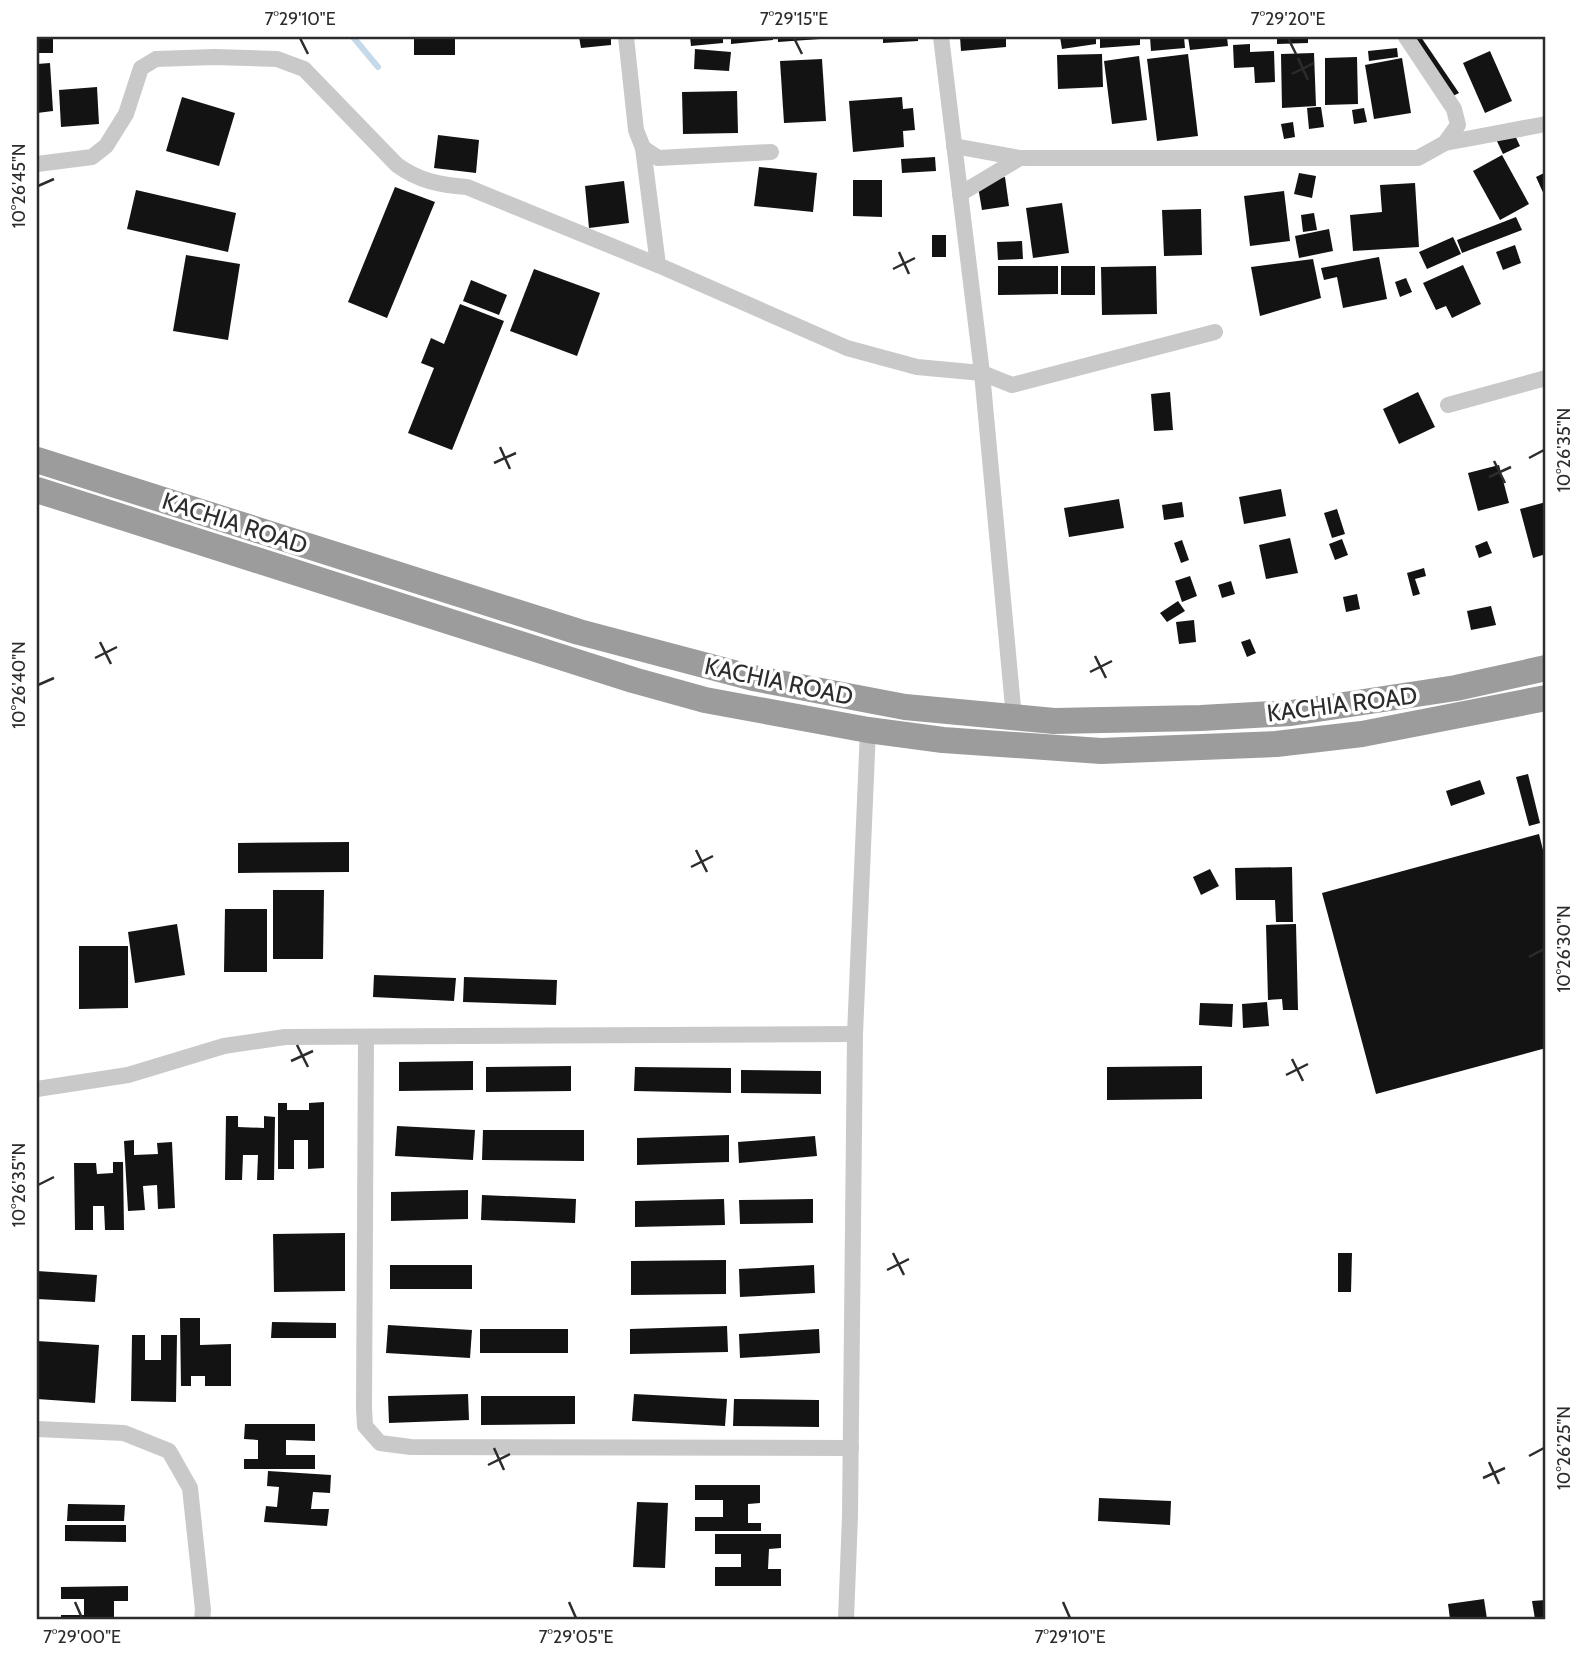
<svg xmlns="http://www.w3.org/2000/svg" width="1583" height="1656" viewBox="0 0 1583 1656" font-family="Cabin,sans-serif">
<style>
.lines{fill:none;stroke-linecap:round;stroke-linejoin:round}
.stream{stroke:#c4d9ea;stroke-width:6}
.building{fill:#131313}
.minor{stroke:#c9c9c9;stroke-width:16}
.trunk{stroke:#9c9c9c;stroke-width:26}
.ticks{fill:none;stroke:#2c2c2c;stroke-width:2.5}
.labels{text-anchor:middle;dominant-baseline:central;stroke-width:7;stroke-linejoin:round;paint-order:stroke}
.street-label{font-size:24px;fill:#2c2c2c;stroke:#fff}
.neatline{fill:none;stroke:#2c2c2c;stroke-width:2.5}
.ticks-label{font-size:18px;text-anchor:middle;fill:#2c2c2c}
</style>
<rect width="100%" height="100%" fill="#fff"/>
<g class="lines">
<!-- stream -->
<path class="stream" d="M353 37 378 67"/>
</g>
<!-- building -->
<g class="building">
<rect x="37" y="37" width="16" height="16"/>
<rect x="414" y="37" width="41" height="18"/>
<path d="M579 37H611V45L581 48Z"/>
<path d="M690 37H723V43L691 46Z"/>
<path d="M731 37H773V40L731 44Z"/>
<path d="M778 37H820V39L778 42Z"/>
<path d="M883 37H918V41L883 43Z"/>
<path d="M960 37H1006V47L961 51Z"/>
<path d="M1060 37H1096V44L1062 49Z"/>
<path d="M1100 37H1140V45L1100 48Z"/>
<path d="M1150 37H1184L1185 48 1151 51Z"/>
<path d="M1188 37H1227L1228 46 1190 50Z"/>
<path d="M1277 37H1308V43L1277 44Z"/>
<path d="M1415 37H1421L1459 93 1447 99Z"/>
<path d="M1250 44V52L1274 51 1275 82 1255 83 1254 67 1234 68 1233 45Z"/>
<path d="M1397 48 1398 57 1369 61 1368 51Z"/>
<path d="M695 49 731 52 729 71 694 69Z"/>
<path d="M1490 51 1512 101 1485 113 1463 63Z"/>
<path d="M1314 53 1316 106 1282 108 1281 54Z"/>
<path d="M1102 54 1103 87 1058 89 1057 55Z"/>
<path d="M1188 54 1198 136 1157 141 1147 59Z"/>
<path d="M1139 56 1147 120 1112 124 1104 61Z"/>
<path d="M1357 57 1358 104 1325 105V58Z"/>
<path d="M1402 58 1411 113 1374 119 1365 65Z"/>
<path d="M822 59 826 121 784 123 780 61Z"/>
<path d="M50 63 53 111 37 113V64Z"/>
<path d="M97 87 99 124 61 127 59 90Z"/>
<path d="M737 91 738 133 683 134 682 92Z"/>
<path d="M182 97 235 113 219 166 166 151Z"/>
<path d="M902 97 903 109 913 108 915 130 903 131 904 147 853 152 849 101Z"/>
<path d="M1317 107H1321L1324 127 1309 129 1307 108Z"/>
<path d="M1364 108 1367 122 1354 124 1352 110Z"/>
<path d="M1293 122 1295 137 1284 139 1281 124Z"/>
<path d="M1512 129 1520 146 1503 154 1495 137Z"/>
<path d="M438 135 479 140 476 173 434 168Z"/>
<path d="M1502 155 1529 204 1500 220 1473 171Z"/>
<path d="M935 157 936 171 902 173 901 159Z"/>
<path d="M759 167 817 173 813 212 754 206Z"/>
<path d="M1546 172V199L1536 177Z"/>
<path d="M1299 173 1316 176 1312 198 1294 194Z"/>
<path d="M1005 177 1009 206 982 210 977 181Z"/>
<path d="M853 180H882V217L853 216Z"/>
<path d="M624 181 629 223 589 228 585 186Z"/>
<path d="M1415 183 1419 247 1353 251 1350 215 1382 212 1380 185Z"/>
<path d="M395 187 435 202 387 318 348 302Z"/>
<path d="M136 190 236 213 228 252 127 229Z"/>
<path d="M1284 191 1290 241 1250 246 1244 196Z"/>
<path d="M1062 203 1069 253 1033 258 1026 208Z"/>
<path d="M1201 209 1202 255 1164 256 1162 210Z"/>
<path d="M1314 213 1317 230 1303 232 1301 215Z"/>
<path d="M1516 217 1522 230 1462 253 1457 240Z"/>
<path d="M1329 229 1333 251 1299 258 1295 236Z"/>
<rect x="932" y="235" width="14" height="22"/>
<path d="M1453 237 1461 254 1427 269 1419 252Z"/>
<path d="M1022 241 1023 259 998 260 997 242Z"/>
<path d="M1515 245 1521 263 1503 270 1496 252Z"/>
<path d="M186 255 240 264 228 340 173 331Z"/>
<path d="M1379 257 1387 299 1343 308 1337 277 1324 280 1321 268Z"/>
<path d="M1313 259 1321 298 1260 316 1251 267Z"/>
<path d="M1463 265 1481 304 1452 318 1446 306 1436 310 1423 283Z"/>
<path d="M998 266H1058V294L998 295Z"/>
<rect x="1061" y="266" width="34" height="29"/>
<path d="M1156 266 1157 314 1102 315 1101 267Z"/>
<path d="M534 269 600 293 577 356 510 331Z"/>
<path d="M1406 278 1412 292 1400 297 1395 282Z"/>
<path d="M471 280 507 295 499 315 463 301Z"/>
<path d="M460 304 504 321 452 450 408 433 434 368 421 363 431 338 444 344Z"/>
<path d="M1170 392 1173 430 1154 431 1151 394Z"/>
<path d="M1418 392 1435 427 1399 444 1383 409Z"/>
<path d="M1499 465 1509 503 1478 511 1468 473Z"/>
<path d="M1281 489 1286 516 1244 524 1239 497Z"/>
<path d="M1119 499 1124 528 1069 537 1064 508Z"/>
<path d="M1182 502 1184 517 1164 520 1162 505Z"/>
<path d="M1546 502V554L1533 558 1520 509Z"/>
<path d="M1337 509 1345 534 1332 538 1324 513Z"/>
<path d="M1290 538 1298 573 1266 579 1259 545Z"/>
<path d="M1342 539 1348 555 1335 560 1329 544Z"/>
<path d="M1182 540 1189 560 1181 563 1174 543Z"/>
<path d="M1487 541 1492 553 1479 558 1475 546Z"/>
<path d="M1424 568 1426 576 1415 579 1420 594 1413 596 1407 573Z"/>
<path d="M1190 576 1197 596 1182 602 1175 581Z"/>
<path d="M1231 581 1235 594 1222 598 1218 585Z"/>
<path d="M1357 594 1360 609 1346 612 1343 597Z"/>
<path d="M1178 601 1185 611 1167 622 1160 613Z"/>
<path d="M1491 606 1496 625 1471 630 1467 611Z"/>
<path d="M1194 620 1196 642 1179 644 1176 622Z"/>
<path d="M1250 639 1256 653 1247 657 1241 642Z"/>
<path d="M1528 774 1540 823 1529 826 1516 777Z"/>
<path d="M1480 780 1485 794 1451 806 1446 791Z"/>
<path d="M1539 834 1546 862V1048L1376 1094 1322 893Z"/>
<path d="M349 842V872L238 873V843Z"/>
<path d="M1292 867 1293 922H1276L1275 900H1236L1235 868Z"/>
<path d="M1210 869 1219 886 1201 895 1193 877Z"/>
<path d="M273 890H324L323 959H273Z"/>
<path d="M225 909H267V972H224Z"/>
<path d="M177 924 185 975 135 983 128 932Z"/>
<path d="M1296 924 1298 1010H1283L1282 999 1268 1000 1266 925Z"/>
<path d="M79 946H128V1008L79 1009Z"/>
<path d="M374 975 456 978 454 1001 373 997Z"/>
<path d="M464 977 557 980 556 1005 463 1002Z"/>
<path d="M1267 1002 1269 1026 1243 1028 1242 1004Z"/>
<path d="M1200 1003 1233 1004 1232 1027 1199 1025Z"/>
<path d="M473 1061V1090L399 1091V1062Z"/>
<path d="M571 1066V1091L486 1092V1067Z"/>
<path d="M1202 1066V1099L1107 1100V1067Z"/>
<path d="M635 1067 731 1068V1093L634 1091Z"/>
<path d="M741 1070 821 1071V1094L741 1093Z"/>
<path d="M324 1102V1168L308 1169V1140H294V1169H278V1103H287V1110H309V1103Z"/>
<path d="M226 1116H238V1127L264 1128V1116L275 1117 274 1180H257L258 1155H243L242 1180H225Z"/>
<path d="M397 1126 475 1130 473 1160 395 1156Z"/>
<path d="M483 1130H584V1161L482 1160Z"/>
<path d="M729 1135V1162L637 1165V1138Z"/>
<path d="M815 1136 817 1156 739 1163 738 1142Z"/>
<path d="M134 1140V1155L158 1154 157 1143 172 1142 175 1208 158 1209 157 1185 143 1186 145 1210 128 1211 124 1141Z"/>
<path d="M113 1162H123L124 1230H105L104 1206H93V1230H75L74 1163H96L97 1174 113 1173Z"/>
<path d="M468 1190V1219L391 1221V1192Z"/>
<path d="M482 1195 576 1199 575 1223 481 1220Z"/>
<path d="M724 1199 725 1225 635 1227V1201Z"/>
<path d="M813 1199V1223L740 1224 739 1200Z"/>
<path d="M345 1233V1291L274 1292 273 1234Z"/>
<path d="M1338 1253H1352L1351 1292H1338Z"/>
<path d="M726 1260V1294L631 1295V1261Z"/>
<rect x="390" y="1265" width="82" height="24"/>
<path d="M814 1265 815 1293 740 1297 739 1269Z"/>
<path d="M37 1271 97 1275 95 1302 37 1299Z"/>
<path d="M180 1318H200V1345L231 1344V1386H205V1376H191V1386H181Z"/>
<path d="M272 1322 336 1323V1338H271Z"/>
<path d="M388 1325 472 1330 470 1358 386 1353Z"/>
<path d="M727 1326 728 1352 630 1354V1329Z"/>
<rect x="480" y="1329" width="88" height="24"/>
<path d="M819 1329 820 1353 740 1358 739 1334Z"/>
<path d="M132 1335H145V1360H161V1335H177L176 1402 131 1401Z"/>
<path d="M37 1341 99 1345 95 1403 37 1399Z"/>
<path d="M468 1394 469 1420 389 1423 388 1396Z"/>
<path d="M634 1394 727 1399 725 1426 632 1421Z"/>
<path d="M481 1396H575V1424L481 1425Z"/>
<path d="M734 1399 819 1400V1427L733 1426Z"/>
<path d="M245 1424H315V1441L286 1440V1455H315V1469H244V1459H258V1440L244 1439Z"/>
<path d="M268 1471 331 1475 330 1493 313 1492 311 1509H329L327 1526 264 1522 266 1506 277 1507 279 1487 267 1486Z"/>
<path d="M695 1485H760V1503L748 1504V1523H761V1531H695V1517H723V1500H695Z"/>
<path d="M1099 1498 1171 1501 1170 1525 1098 1521Z"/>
<path d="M637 1502 668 1503 665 1568 633 1567Z"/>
<path d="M68 1504 125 1505 124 1521H67Z"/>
<path d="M65 1525H126V1542L65 1541Z"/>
<path d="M715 1534H781V1548L769 1549 768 1569H781V1586H715V1567H741V1554H715Z"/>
<path d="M128 1586V1601H114V1619H61V1615H84V1599H61V1587Z"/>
<path d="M1484 1599 1487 1619H1450L1448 1604Z"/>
<path d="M1546 1600V1619H1535L1532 1601Z"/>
</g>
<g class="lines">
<!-- minor -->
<g class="minor">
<path d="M626 37 636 130 643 148 658 265"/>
<path d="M941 37 982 373 1014 718"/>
<path d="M1445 143 1546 124"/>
<path d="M954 146 1020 158H1418L1445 143 1458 125 1454 109 1406 37"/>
<path d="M643 148 658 158 771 152"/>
<path d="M37 164 92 157 106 146 126 114 141 68 156 59 214 57 277 59 304 69 397 165C419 181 440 185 467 187L658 265 847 348 917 367 982 373 1012 385 1215 332"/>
<path d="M960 194 1020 158"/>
<path d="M1448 405 1546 378"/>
<path d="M366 1038 364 1408 365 1426 380 1443 411 1447 851 1448"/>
<path d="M37 1089 128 1075 224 1046 285 1037 855 1034"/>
<path d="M37 1429 124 1433 169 1451 190 1488 203 1610 202 1619"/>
<path d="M846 1619 850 1516 855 1034 868 730"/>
</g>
<!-- trunk -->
<g class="trunk">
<path d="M37 460 579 632 753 678 905 707 1054 721 1201 718 1291 713 1456 688 1546 668"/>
<path d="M37 490 633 680 705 700 868 730 943 740 1101 751 1276 744 1362 734 1546 698"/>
</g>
</g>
<!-- ticks -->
<path class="ticks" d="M300 38 308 54M794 38 802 54M1288 38 1296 54M1298 58 1308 80M1292 74 1314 63M38 186 54 179M899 252 909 274M893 269 915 258M500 447 510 469M1529 458 1544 450M1494 461 1505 483M494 463 516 453M1489 477 1511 467M100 642 111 664M1095 656 1106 678M95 658 117 647M1090 672 1112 661M38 685 54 678M696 850 707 872M691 867 713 856M1529 957 1544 949M297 1045 308 1067M1292 1059 1303 1081M291 1061 313 1051M1286 1075 1308 1064M38 1185 54 1177M893 1253 904 1275M887 1270 909 1259M494 1448 504 1470M1529 1456 1544 1448M1489 1462 1499 1484M488 1465 510 1454M1483 1478 1505 1468M75 1602 82 1618M569 1602 576 1618M1063 1602 1070 1618"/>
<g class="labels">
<!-- street labels -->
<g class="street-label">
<text transform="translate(235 523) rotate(18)">KACHIA ROAD</text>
<text transform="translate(779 681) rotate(12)">KACHIA ROAD</text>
<text transform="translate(1342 704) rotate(-7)">KACHIA ROAD</text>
</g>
</g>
<!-- border -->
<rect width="1583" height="1656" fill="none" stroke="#ffffff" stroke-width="77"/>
<rect x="38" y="38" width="1506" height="1580" class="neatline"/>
<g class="ticks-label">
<text x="300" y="25">7°29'10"E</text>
<text x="794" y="25">7°29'15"E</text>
<text x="1288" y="25">7°29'20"E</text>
<text transform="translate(19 186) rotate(-90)" y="6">10°26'45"N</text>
<text transform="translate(1564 450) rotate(-90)" y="6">10°26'35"N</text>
<text transform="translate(19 685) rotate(-90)" y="6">10°26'40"N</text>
<text transform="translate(1564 949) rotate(-90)" y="6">10°26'30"N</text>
<text transform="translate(19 1185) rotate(-90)" y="6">10°26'35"N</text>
<text transform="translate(1564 1448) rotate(-90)" y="6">10°26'25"N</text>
<text x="82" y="1643">7°29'00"E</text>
<text x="576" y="1643">7°29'05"E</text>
<text x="1070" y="1643">7°29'10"E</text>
</g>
</svg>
